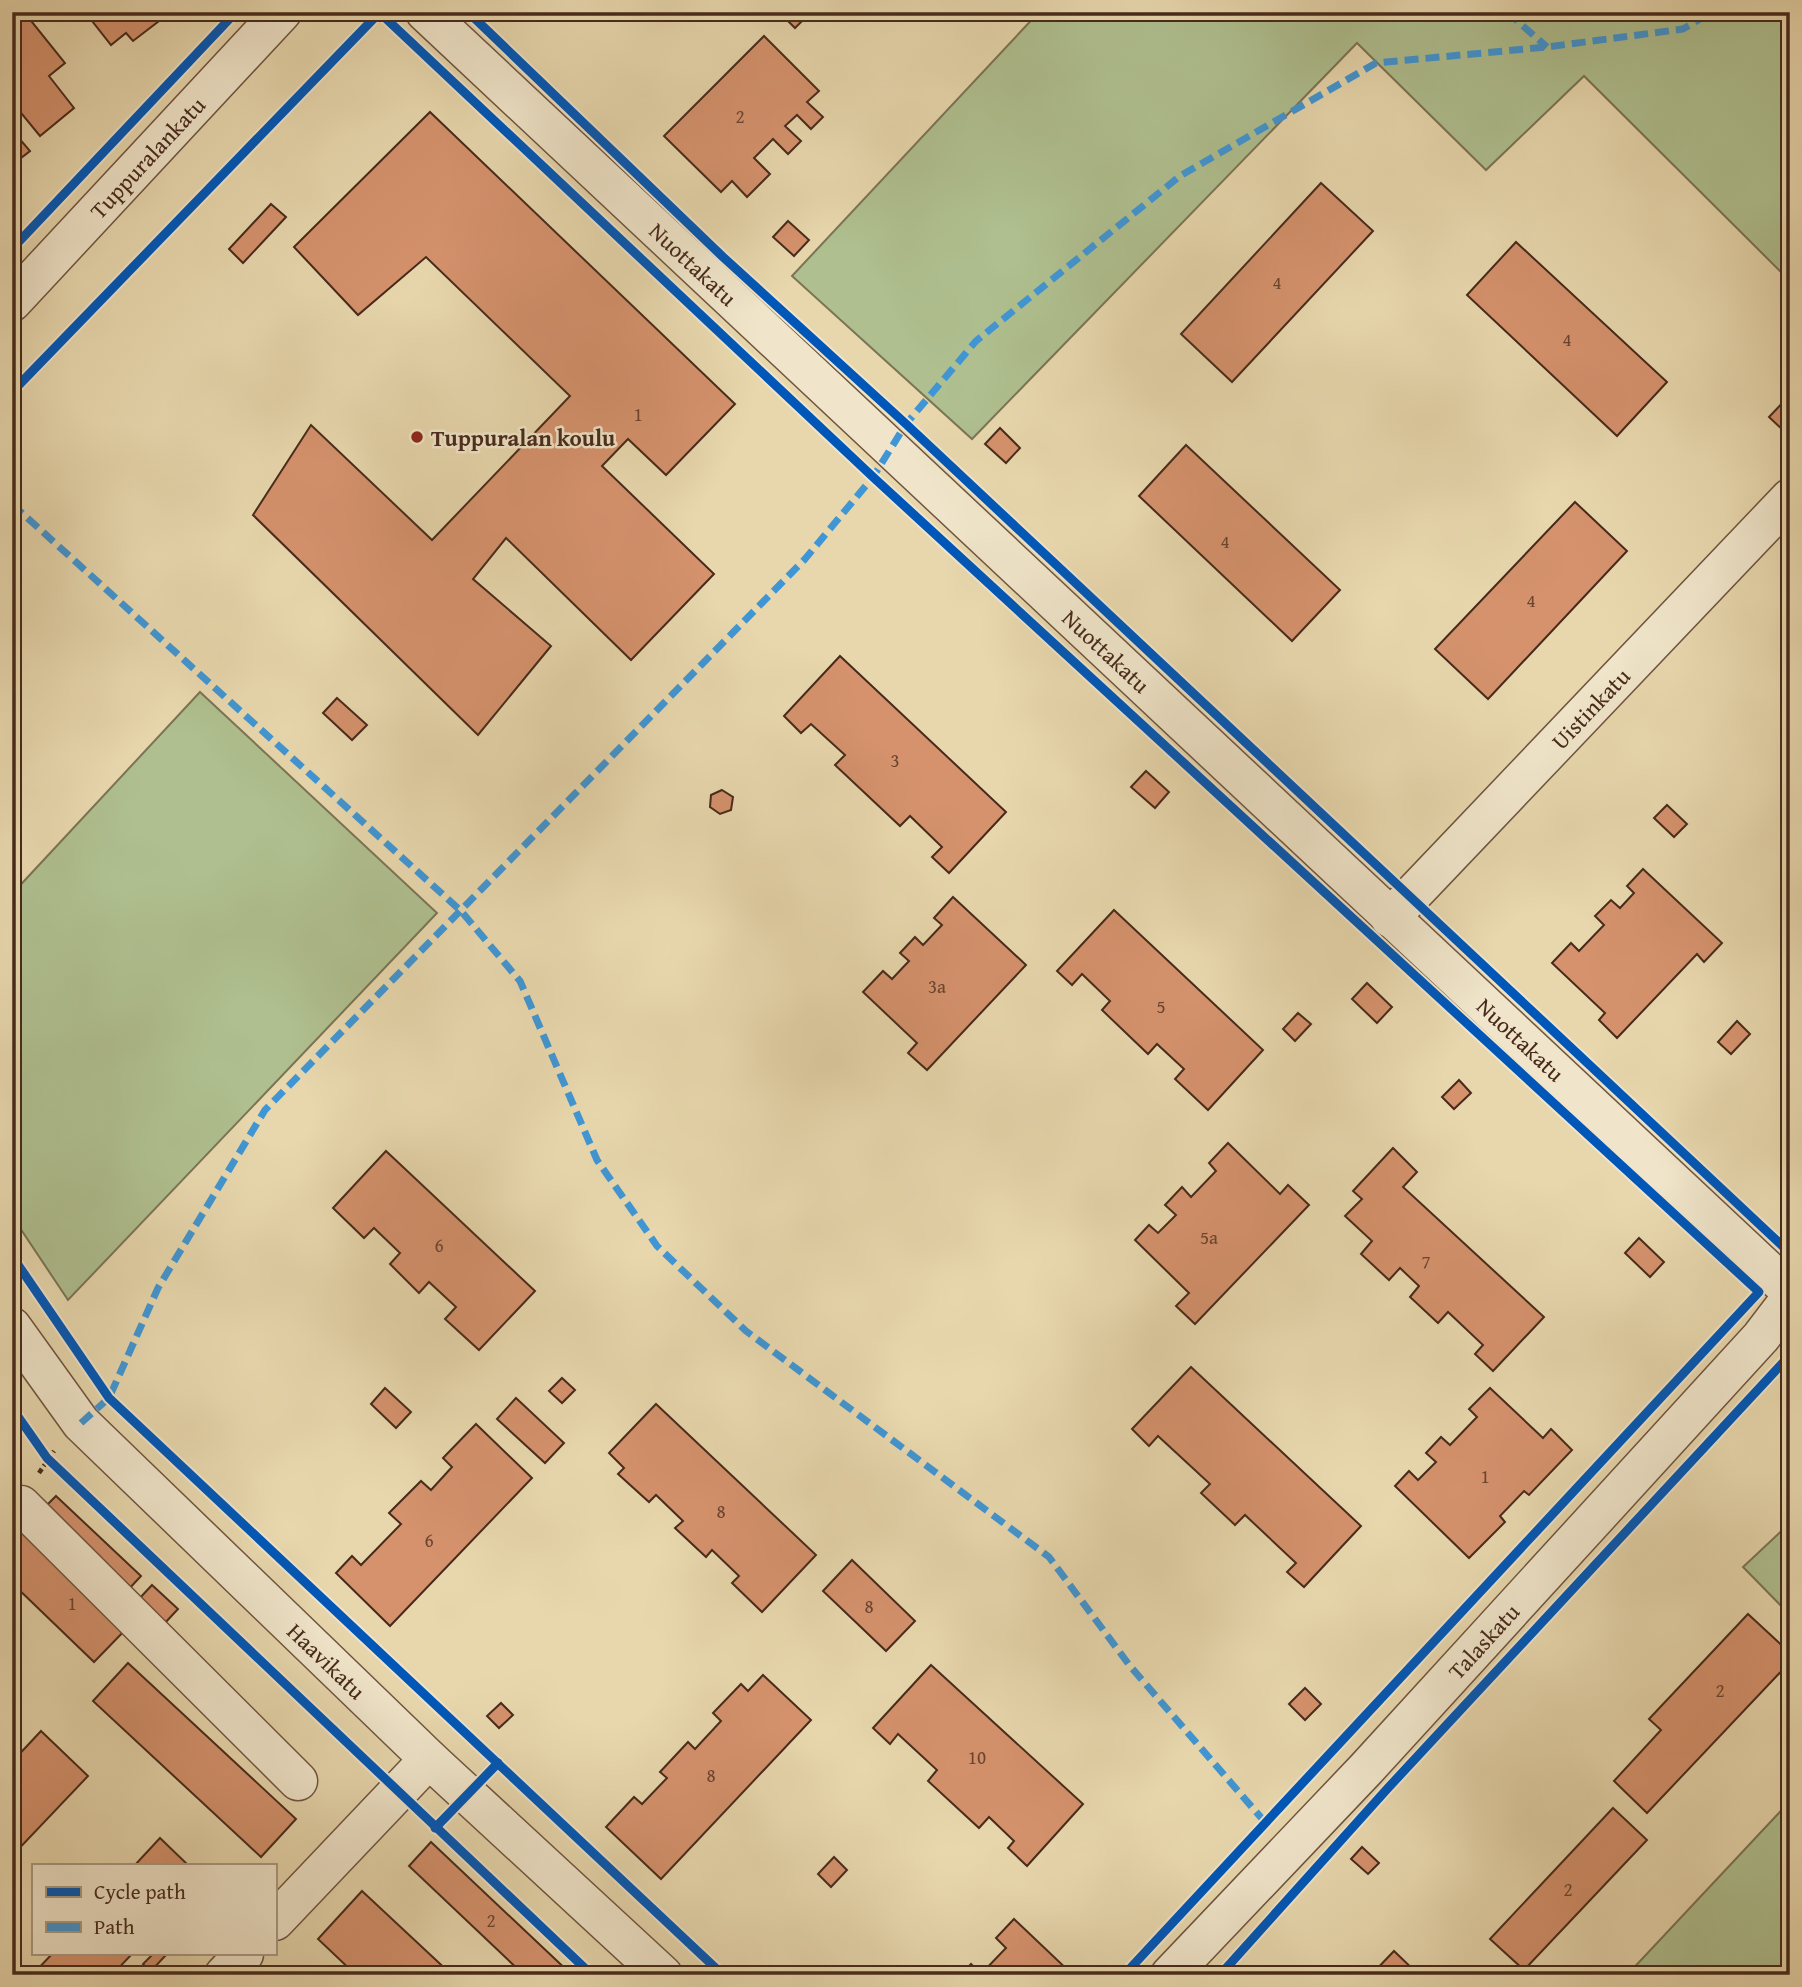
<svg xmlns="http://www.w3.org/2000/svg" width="1802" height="1987" viewBox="0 0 1802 1987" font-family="'Gentium Book Plus',serif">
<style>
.green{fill:#afbf8f;stroke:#7b7455;stroke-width:2}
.building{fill:#d5926d;stroke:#472a1b;stroke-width:2}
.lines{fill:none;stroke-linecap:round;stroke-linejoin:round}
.minor-casing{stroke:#6f5540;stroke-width:41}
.path{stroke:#472a1b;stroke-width:4.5;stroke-dasharray:5 3.5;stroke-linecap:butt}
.minor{stroke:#f0e5ca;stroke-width:38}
.quiet{stroke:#4096d4;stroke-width:7;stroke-dasharray:14 7;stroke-linecap:butt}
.cycleway-casing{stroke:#f0e5ca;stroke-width:13}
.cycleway{stroke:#0057b8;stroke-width:9}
.poi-dot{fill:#8f2418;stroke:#f0e5ca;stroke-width:2.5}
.labels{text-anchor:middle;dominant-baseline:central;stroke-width:5;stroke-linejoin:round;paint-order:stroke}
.number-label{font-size:19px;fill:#6a4430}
.street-label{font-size:23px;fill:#472a1b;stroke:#f0e5ca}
.poi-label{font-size:23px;font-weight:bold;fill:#472a1b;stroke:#f0e5ca;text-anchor:start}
</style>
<rect width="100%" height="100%" fill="#e8d7ad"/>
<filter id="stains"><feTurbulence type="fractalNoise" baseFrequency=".00286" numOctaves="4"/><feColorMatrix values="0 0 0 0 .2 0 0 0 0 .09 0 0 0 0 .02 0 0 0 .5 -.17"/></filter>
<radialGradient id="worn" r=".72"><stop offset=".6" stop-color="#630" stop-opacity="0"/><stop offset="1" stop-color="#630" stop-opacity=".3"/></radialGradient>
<!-- green -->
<g class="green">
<path d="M1039 12H1790V281L1584 76 1486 170 1357 43 972 439 792 276Z"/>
<path d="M200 692 437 913 68 1300 12 1216V894Z"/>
<path d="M1790 1523V1615L1743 1567Z"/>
<path d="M1790 1801V1975H1627Z"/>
</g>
<!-- building -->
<g class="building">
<path d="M16 12H24L65 63 49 76 74 108 40 136 12 102V15Z"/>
<path d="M85 12H152L159 21 133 41 126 33 111 45Z"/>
<path d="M779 12H811L795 28Z"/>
<path d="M764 36 819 91 807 102 823 117 811 129 797 115 785 126 801 141 788 154 773 139 754 158 770 174 747 197 732 181 721 192 664 136Z"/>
<path d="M430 112 735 404 666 475 628 439 602 466 714 574 631 660 506 538 473 579 551 646 478 735 253 515 311 425 432 540 570 396 426 257 358 315 294 247Z"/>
<path d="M12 130 30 151 12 165Z"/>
<path d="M1321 183 1373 231 1232 382 1181 334Z"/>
<path d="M271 204 286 217 243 263 229 249Z"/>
<path d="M788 221 809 240 794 256 773 237Z"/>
<path d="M1516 242 1667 382 1617 436 1467 295Z"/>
<path d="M1789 396 1790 426 1785 432 1769 417Z"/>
<path d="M1000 428 1020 448 1006 463 985 444Z"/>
<path d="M1186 445 1340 590 1292 641 1139 496Z"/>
<path d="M1575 502 1627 551 1488 699 1435 649Z"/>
<path d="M840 656 1006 812 949 873 932 857 942 847 910 816 900 826 835 765 845 755 811 724 801 733 784 716Z"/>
<path d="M337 698 367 725 352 740 323 713Z"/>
<path d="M1146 771 1169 792 1155 808 1131 787Z"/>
<path d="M722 790 733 797 731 810 720 814 710 807 711 795Z"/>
<path d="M1667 805 1687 824 1674 837 1654 818Z"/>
<path d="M1643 869 1722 943 1704 962 1697 954 1617 1038 1599 1020 1605 1013 1552 963 1571 943 1579 951 1604 925 1595 916 1611 900 1620 908 1634 893 1627 886Z"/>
<path d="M953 897 1026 965 927 1070 908 1053 917 1043 863 992 883 971 892 979 909 961 900 953 915 937 923 945 942 925 934 918Z"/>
<path d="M1114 910 1263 1050 1208 1110 1175 1079 1184 1069 1157 1044 1148 1054 1102 1010 1110 1001 1082 974 1072 985 1057 971Z"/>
<path d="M1367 983 1392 1007 1377 1023 1352 999Z"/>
<path d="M1298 1013 1311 1024 1295 1041 1283 1029Z"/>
<path d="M1737 1021 1750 1034 1731 1054 1718 1042Z"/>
<path d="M1459 1080 1471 1093 1454 1109 1442 1097Z"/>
<path d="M1228 1143 1280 1194 1288 1185 1309 1205 1195 1324 1176 1306 1189 1293 1135 1240 1149 1225 1158 1233 1176 1215 1165 1205 1182 1187 1191 1197 1216 1171 1209 1163Z"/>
<path d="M1393 1148 1417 1172 1403 1187 1544 1317 1493 1371 1475 1354 1483 1345 1448 1312 1438 1323 1410 1297 1419 1286 1400 1268 1389 1280 1361 1254 1372 1241 1345 1216 1362 1199 1353 1191Z"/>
<path d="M386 1151 535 1291 479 1350 445 1319 456 1307 429 1282 419 1293 390 1264 400 1253 374 1228 364 1238 333 1208Z"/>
<path d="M1639 1238 1664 1262 1650 1277 1625 1253Z"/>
<path d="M1191 1367 1361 1526 1304 1587 1287 1572 1296 1563 1245 1515 1235 1525 1201 1493 1210 1484 1158 1436 1149 1446 1132 1429Z"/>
<path d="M562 1378 575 1390 562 1403 549 1391Z"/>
<path d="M385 1388 411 1412 396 1428 371 1404Z"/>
<path d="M1490 1388 1543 1438 1551 1429 1572 1450 1529 1495 1524 1491 1500 1516 1505 1522 1469 1558 1395 1486 1409 1471 1418 1480 1436 1462 1426 1453 1441 1437 1450 1445 1477 1417 1469 1409Z"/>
<path d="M516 1398 564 1443 545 1463 497 1419Z"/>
<path d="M656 1404 816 1555 762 1612 732 1583 739 1576 712 1550 706 1557 675 1528 683 1521 656 1495 649 1502 618 1474 624 1468 609 1453Z"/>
<path d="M476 1424 532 1478 390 1626 336 1573 352 1556 361 1565 401 1524 389 1513 421 1481 431 1490 452 1467 443 1458Z"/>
<path d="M56 1496 141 1576 127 1591 41 1511Z"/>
<path d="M28 1524 131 1624 94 1662 12 1583V1540Z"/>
<path d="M852 1560 915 1621 886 1651 823 1591Z"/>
<path d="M152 1585 178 1609 164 1624 138 1600Z"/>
<path d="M1748 1614 1790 1653V1662L1647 1813 1614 1781 1661 1730 1649 1719Z"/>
<path d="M128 1663 296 1819 261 1857 93 1701Z"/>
<path d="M931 1665 1083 1804 1027 1866 1008 1848 1014 1841 989 1817 979 1828 928 1781 937 1770 898 1734 890 1744 873 1728Z"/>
<path d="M763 1675 811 1720 661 1879 606 1827 634 1797 642 1804 667 1778 660 1772 688 1742 695 1749 721 1721 713 1713 741 1684 748 1691Z"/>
<path d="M1305 1688 1321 1704 1305 1720 1289 1704Z"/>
<path d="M501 1703 513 1715 499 1728 487 1716Z"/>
<path d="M41 1731 88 1776 12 1856V1762Z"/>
<path d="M1613 1808 1647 1840 1524 1970 1490 1939Z"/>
<path d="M160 1838 189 1866H134Z"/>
<path d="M431 1842 572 1975H524L409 1866Z"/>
<path d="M1362 1847 1379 1863 1368 1874 1351 1859Z"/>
<path d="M834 1857 847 1870 831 1887 818 1874Z"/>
<path d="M362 1891 452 1975H356L318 1939Z"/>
<path d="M1014 1919 1073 1975H961L971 1964 981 1974 1006 1948 996 1938Z"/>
<path d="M1394 1951 1419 1975H1371Z"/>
<path d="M52 1954H132L112 1975H32Z"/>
<path d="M153 1954H167L150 1972 143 1964Z"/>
</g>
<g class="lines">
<defs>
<g id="minor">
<path id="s1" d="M425 12 1790 1291"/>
<path id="s2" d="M12 302 282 12"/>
<path id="s3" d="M1390 918 1790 498"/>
<path id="s4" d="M12 1327 81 1423 429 1759 663 1975"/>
<path d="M21 1505 298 1781"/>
<path d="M275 1921 429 1759"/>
<path d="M224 1975 244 1954"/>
<path id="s5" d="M1170 1975 1366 1769 1761 1337 1790 1299"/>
</g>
</defs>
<!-- minor casing -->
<use href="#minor" class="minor-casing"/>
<!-- path -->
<path class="path" d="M39 1473 54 1451"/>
<!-- minor -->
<use href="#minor" class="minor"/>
<!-- quiet -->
<g class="quiet">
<path d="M1507 12 1547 47"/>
<path d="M12 504 461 911 520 981 597 1160 657 1246 746 1331 1049 1557 1130 1666 1264 1821"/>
<path d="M81 1423 109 1398 158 1288 265 1110 805 559 873 477 906 424 976 341 1180 176 1376 63 1547 47 1683 29 1712 12"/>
</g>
<defs>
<g id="cycleway">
<path d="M379 12 873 477 1759 1292 1124 1975"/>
<path d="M468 12 723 257 906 424 1790 1253"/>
<path d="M12 249 236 12"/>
<path d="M12 392 380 12"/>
<path d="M12 1256 109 1398 723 1975"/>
<path d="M12 1408 47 1458 592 1975"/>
<path d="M435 1828 498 1763"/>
<path d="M1220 1975 1388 1788 1790 1355"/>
</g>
</defs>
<!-- cycleway casing -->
<use href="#cycleway" class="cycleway-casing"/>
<!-- cycleway -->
<use href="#cycleway" class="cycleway"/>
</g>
<!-- markers -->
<circle class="poi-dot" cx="417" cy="437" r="7"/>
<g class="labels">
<!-- number labels -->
<g class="number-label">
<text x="740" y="116">2</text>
<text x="1277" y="282">4</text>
<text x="1567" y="339">4</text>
<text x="638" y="414">1</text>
<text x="1225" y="541">4</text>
<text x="1531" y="600">4</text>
<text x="895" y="760">3</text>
<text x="937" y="986">3a</text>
<text x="1161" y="1006">5</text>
<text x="1209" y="1237">5a</text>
<text x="439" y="1245">6</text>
<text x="1426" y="1261">7</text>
<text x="1485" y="1476">1</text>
<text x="721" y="1511">8</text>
<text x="429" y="1540">6</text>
<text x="72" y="1603">1</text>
<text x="869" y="1606">8</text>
<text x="1720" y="1690">2</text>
<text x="977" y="1757">10</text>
<text x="711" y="1775">8</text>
<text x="1568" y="1889">2</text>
<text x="491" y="1920">2</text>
</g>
<!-- street labels -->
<g class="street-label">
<text stroke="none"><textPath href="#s2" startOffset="198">Tuppuralankatu</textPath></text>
<text stroke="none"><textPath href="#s1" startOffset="368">Nuottakatu</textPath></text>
<text stroke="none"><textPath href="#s1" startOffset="934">Nuottakatu</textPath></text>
<text stroke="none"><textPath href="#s3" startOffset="290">Uistinkatu</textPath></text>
<text stroke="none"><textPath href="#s1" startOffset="1502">Nuottakatu</textPath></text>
<text stroke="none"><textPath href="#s5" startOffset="458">Talaskatu</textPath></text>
<text stroke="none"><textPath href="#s4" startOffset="460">Haavikatu</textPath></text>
</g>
<!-- poi labels -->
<g class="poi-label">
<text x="431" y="437">Tuppuralan koulu</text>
</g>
</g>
<!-- margin -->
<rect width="1802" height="1987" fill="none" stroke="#e8d7ad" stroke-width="42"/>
<rect x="14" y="14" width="1774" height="1959" fill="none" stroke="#472a1b" stroke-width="3.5"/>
<rect x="21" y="21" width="1760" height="1945" fill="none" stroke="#472a1b" stroke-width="2"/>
<!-- legend -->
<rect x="32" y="1864" width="245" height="91" fill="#f0e5ca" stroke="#ac9a84" stroke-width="2"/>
<rect x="46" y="1887" width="35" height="10" fill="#0057b8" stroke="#ac9a84" stroke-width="2"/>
<text x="94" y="1899" font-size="21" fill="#472a1b">Cycle path</text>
<rect x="46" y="1922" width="35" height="10" fill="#4096d4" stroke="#ac9a84" stroke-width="2"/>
<text x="94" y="1934" font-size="21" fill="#472a1b">Path</text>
<rect width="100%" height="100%" filter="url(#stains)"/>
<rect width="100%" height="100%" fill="url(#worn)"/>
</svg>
